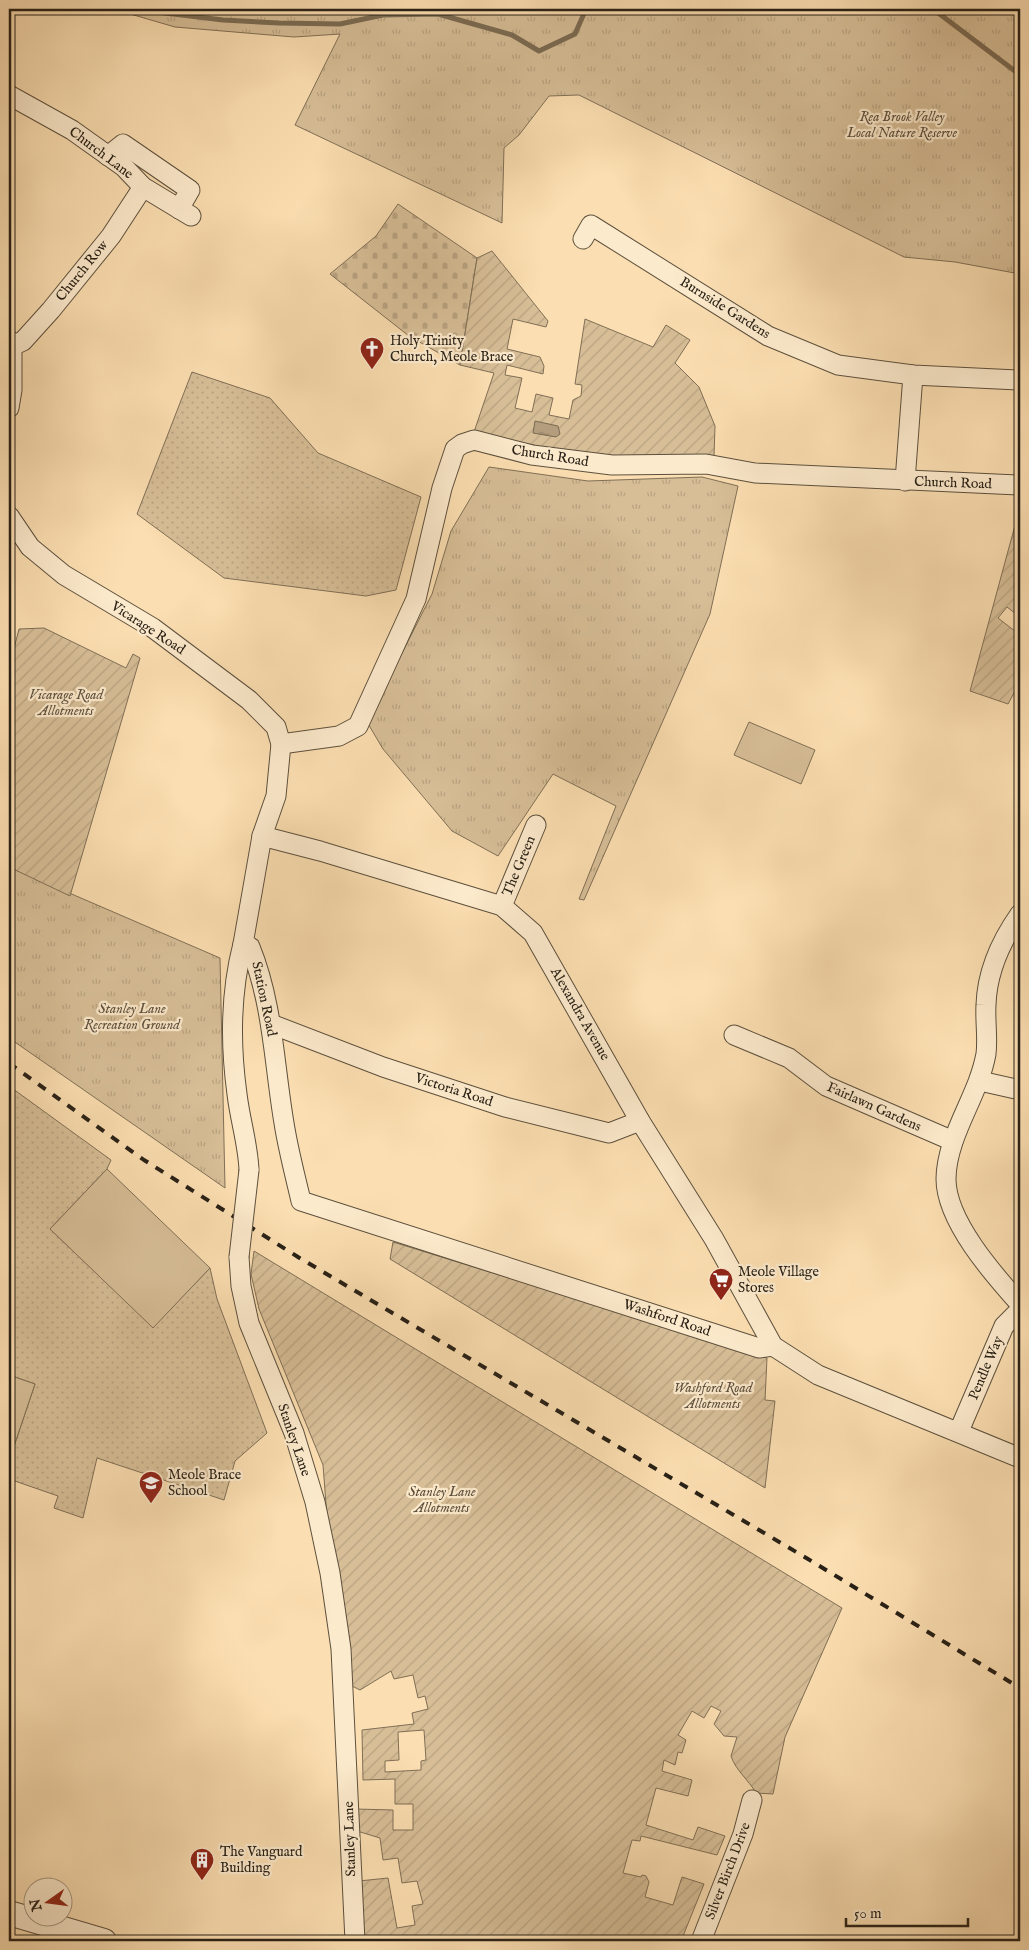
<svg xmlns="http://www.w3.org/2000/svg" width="1029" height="1950" viewBox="0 0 1029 1950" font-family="'IM FELL English',serif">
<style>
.grass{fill:url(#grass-dots);stroke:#806f56}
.cemetery{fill:url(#cemetery-stones);stroke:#806f56}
.park{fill:url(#park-tufts);stroke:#806f56}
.garden{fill:url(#garden-furrows);stroke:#806f56;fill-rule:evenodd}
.pitch{fill:#d7be97;stroke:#806f56}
.water{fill:url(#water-ripples);stroke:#7b6b53}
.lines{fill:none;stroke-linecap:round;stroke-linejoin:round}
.stream{stroke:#7b6b53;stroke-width:5}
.minor-casing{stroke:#5d503d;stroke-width:21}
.tertiary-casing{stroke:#5d503d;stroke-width:26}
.minor{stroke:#fceacc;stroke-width:19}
.tertiary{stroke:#fceacc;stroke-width:24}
.rail{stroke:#282016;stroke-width:4;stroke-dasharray:9 9;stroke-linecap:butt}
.minor-bridge-casing{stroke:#5d503d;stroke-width:21;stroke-linecap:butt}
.minor-bridge{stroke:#fceacc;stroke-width:19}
.labels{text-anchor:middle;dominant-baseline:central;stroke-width:4.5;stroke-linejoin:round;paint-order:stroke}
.park-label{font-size:14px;font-style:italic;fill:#5d4f3d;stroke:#fceacc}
.street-label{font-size:14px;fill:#282016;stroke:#fceacc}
.poi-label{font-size:14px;fill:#282016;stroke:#fceacc;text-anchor:start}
</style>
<defs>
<pattern id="grass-dots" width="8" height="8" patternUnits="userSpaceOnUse" patternTransform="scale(1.25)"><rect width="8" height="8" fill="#d7be97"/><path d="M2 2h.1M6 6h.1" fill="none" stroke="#b9a381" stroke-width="1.8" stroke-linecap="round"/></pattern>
<pattern id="cemetery-stones" width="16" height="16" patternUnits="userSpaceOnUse" patternTransform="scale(1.25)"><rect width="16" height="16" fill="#d7be97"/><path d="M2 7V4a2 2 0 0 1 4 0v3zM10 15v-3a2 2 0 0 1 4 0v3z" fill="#b9a381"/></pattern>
<pattern id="park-tufts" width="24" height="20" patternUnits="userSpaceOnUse" patternTransform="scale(1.25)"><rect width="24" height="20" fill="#d7be97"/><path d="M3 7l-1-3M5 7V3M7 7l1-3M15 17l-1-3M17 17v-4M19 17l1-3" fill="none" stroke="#b9a381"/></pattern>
<pattern id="garden-furrows" width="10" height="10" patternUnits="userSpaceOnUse" patternTransform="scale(1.25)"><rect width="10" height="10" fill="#d7be97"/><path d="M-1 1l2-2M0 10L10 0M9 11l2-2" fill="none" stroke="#b9a381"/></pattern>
<pattern id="water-ripples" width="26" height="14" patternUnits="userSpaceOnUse" patternTransform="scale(1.25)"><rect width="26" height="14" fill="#b39d7c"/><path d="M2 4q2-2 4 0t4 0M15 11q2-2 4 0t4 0" fill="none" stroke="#928065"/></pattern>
</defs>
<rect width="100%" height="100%" fill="#fbdeb1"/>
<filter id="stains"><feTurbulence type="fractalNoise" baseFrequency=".004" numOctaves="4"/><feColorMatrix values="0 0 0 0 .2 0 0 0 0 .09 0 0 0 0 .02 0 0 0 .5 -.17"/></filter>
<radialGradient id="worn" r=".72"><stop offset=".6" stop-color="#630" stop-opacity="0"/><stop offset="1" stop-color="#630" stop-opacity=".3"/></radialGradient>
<!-- grass -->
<g class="grass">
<path d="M192 372 270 398 318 453 421 497 396 590 366 596 224 578 137 514Z"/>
<path d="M9 1086 111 1160 107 1169 50 1229 153 1327 210 1268 217 1299 267 1433 235 1461 224 1500 97 1458 83 1518 54 1508 58 1496 9 1479V1461L35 1384 9 1375Z"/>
</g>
<!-- cemetery -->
<path class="cemetery" d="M398 204 477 258 460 365 409 336 330 274 376 236Z"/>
<!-- park -->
<g class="park">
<path d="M113 9H1020V274L955 262 904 257 579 95 549 96 519 135 504 148 502 223 295 125 340 34 294 37 175 27Z"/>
<path d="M489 467 588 481 702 477 738 486 710 614 584 900 579 899 616 806 553 774 498 856 452 831 383 749 367 722 432 594 451 531Z"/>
<path d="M9 867 220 958 225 1188 9 1038Z"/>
</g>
<!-- garden -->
<g class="garden">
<path d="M492 251 548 321 546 327 513 319 507 349 540 357 544 366 543 374 507 365 505 375 522 378 515 408 532 412 536 394 553 398 549 415 569 419 573 400 581 396 582 385 575 384 585 319 653 347 666 325 690 340 675 363 699 387 715 426 714 456 606 459 570 453 474 432 494 373 460 365 477 258Z"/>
<path d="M1020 507V617L1007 607 998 618 1020 635V682L1008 704 970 691Z"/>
<path d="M44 628 126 668 133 654 140 658 70 896 9 867V668L19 629Z"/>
<path d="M393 1242 767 1358 765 1400 775 1401 765 1488 390 1259Z"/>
<path d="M254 1251 842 1608 785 1737 773 1794 756 1793C748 1779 736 1771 731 1756L737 1737 724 1736 714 1724 721 1711 711 1706 704 1718 692 1711 678 1735 686 1740 682 1753 678 1752 675 1765 664 1760 662 1771 692 1780 688 1796 656 1788 646 1825 693 1840 698 1827 725 1836 717 1855 641 1836 640 1841 632 1840 623 1873 641 1877 642 1875 646 1876 649 1882 645 1897 673 1905 682 1877 704 1884 681 1941H361L359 1881 388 1878 397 1928 415 1925 412 1906 423 1904 417 1881 402 1883 398 1858 383 1860 380 1838 357 1831 356 1809 393 1810V1830H413V1804H395V1779L363 1780 362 1730 414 1724 412 1713 428 1709 425 1696 418 1698 413 1675 394 1679 391 1671 360 1690 350 1685 327 1517 323 1465 259 1309 251 1274ZM424 1730 426 1760 421 1761V1770L385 1772V1761L399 1760 398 1732Z"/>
</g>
<!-- pitch -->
<g class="pitch">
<path d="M749 722 815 750 801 784 734 755Z"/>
<path d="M107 1169 210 1268 153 1328 50 1229Z"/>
<path d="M9 1375 35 1384 9 1461Z"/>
</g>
<!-- water -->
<path class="water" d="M535 421 558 426 560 434 556 437 533 433Z"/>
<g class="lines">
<!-- stream -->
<g class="stream">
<path d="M132 9 223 20 279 23 340 24 383 15 438 14 512 35 539 51 575 34 586 9"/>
<path d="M933 9 1020 75"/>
</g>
<defs>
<g id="minor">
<path d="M9 95 72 130 124 167 143 187 191 216"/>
<path d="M108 156 123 144 190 190 179 209"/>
<path d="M583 239 591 225 768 336 838 365 913 375 1020 380"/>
<path d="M9 340 12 346V390L9 408"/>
<path d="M12 346 23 341 51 310 111 236 143 187"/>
<path d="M905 481 913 375"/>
<path d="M9 516 30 547 64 575 153 628 249 700 276 727 281 744 276 796 262 836 243 944 250 947C273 1003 274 1064 284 1123 288 1149 295 1175 301 1201L759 1348 773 1346"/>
<path d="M281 744 339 736 358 726 416 599 442 488 455 449 462 444 474 440 532 455 612 465 706 464 755 473 1020 485"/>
<path d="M262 836 320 851 502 906 533 933 640 1121 714 1239 773 1346 818 1375 1020 1458"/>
<path d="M502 906 536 825"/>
<path d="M1020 914C1001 941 987 971 986 1005 985 1021 988 1038 986 1054 980 1086 963 1112 953 1142 949 1154 946 1167 946 1179 946 1221 994 1275 1020 1304"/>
<path d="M243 944C230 994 230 1043 237 1094 240 1120 248 1144 249 1170"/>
<path d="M271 1024 383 1067 505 1107 609 1133 640 1121"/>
<path d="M734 1035 789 1058 826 1086 953 1141"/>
<path d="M980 1081 1020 1090"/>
<path d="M239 1257 241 1286 249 1323 294 1433 315 1502 330 1573 341 1649 355 1941"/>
<path d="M959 1431 1004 1326 1020 1310"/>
<path d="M701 1941 743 1834 752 1800"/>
</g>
<path id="tertiary" d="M9 1913 104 1941"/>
</defs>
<!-- minor casing -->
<use href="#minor" class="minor-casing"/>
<!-- tertiary casing -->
<use href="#tertiary" class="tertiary-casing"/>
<!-- minor -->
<use href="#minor" class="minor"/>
<!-- tertiary -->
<use href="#tertiary" class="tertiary"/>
<!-- rail -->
<path class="rail" d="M9 1063 144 1160 298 1257 808 1559 1020 1688"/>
<defs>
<path id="minor-bridge" d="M239 1257 249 1170"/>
</defs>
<!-- minor-bridge casing -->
<use href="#minor-bridge" class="minor-bridge-casing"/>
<!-- minor-bridge -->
<use href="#minor-bridge" class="minor-bridge"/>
</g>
<!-- icons -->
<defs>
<symbol id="church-pin" viewBox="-11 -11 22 30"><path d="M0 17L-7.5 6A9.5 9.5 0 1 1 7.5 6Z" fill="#8f2418" stroke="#fceacc"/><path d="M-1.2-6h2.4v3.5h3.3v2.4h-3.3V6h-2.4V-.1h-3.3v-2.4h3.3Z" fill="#fff"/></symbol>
<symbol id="supermarket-pin" viewBox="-11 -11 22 30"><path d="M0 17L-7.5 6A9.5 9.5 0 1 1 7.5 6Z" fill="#8f2418" stroke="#fceacc"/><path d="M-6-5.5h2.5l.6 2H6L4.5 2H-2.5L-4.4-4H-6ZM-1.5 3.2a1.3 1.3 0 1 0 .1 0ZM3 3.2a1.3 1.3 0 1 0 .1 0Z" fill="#fff"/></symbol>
<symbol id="school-pin" viewBox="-11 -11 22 30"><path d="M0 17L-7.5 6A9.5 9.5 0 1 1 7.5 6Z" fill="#8f2418" stroke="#fceacc"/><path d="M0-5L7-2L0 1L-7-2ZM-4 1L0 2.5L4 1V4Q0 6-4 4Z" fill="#fff"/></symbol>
<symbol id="building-pin" viewBox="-11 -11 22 30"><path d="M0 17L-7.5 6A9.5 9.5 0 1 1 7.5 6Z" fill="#8f2418" stroke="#fceacc"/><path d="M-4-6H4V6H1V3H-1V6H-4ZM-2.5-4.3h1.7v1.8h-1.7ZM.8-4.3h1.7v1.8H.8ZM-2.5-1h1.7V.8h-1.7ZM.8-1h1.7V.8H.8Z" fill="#fff"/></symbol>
</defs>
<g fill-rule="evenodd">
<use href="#church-pin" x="358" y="335" width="28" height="38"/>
<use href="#supermarket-pin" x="707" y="1266" width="28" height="38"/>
<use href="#school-pin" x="137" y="1469" width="28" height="38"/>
<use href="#building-pin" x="188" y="1846" width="28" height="38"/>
</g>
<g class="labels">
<!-- park labels -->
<g class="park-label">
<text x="902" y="117">Rea Brook Valley<tspan x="902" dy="16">Local Nature Reserve</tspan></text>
<text x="66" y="695">Vicarage Road<tspan x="66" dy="16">Allotments</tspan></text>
<text x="132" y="1009">Stanley Lane<tspan x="132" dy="16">Recreation Ground</tspan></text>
<text x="713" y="1388">Washford Road<tspan x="713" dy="16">Allotments</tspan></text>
<text x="442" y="1492">Stanley Lane<tspan x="442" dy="16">Allotments</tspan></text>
</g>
<!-- street labels -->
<g class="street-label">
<text transform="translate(101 153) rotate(37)">Church Lane</text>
<text transform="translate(82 271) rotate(-51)">Church Row</text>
<text transform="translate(725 308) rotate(32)">Burnside Gardens</text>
<text transform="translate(550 456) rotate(9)">Church Road</text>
<text transform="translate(953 483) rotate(2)">Church Road</text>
<text transform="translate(148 628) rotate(33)">Vicarage Road</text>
<text transform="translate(519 866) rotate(-67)">The Green</text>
<text transform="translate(264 999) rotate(78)">Station Road</text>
<text transform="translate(580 1014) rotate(60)">Alexandra Avenue</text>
<text transform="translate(454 1090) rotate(18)">Victoria Road</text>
<text transform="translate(874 1107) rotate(24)">Fairlawn Gardens</text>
<text transform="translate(667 1318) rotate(18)">Washford Road</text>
<text transform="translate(986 1368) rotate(-67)">Pendle Way</text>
<text transform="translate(294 1440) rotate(71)">Stanley Lane</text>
<text transform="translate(350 1839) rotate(-92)">Stanley Lane</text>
<text transform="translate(728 1871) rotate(-69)">Silver Birch Drive</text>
</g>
<!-- poi labels -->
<g class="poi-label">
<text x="390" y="341">Holy Trinity<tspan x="390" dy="16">Church, Meole Brace</tspan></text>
<text x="738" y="1272">Meole Village<tspan x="738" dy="16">Stores</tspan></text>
<text x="168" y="1475">Meole Brace<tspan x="168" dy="16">School</tspan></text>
<text x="220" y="1852">The Vanguard<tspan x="220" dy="16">Building</tspan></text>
</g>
</g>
<!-- margin -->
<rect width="1029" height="1950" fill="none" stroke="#fbdeb1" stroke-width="30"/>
<rect x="10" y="10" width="1009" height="1930" fill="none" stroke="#282016" stroke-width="2.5"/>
<rect x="15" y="15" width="999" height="1920" fill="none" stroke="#282016"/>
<!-- north arrow -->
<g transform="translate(48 1902) rotate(256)"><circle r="24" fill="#fceacc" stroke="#a79983"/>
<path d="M0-4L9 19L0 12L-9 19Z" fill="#8f2418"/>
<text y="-8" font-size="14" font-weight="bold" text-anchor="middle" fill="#282016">N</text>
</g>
<!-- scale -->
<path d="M846 1918v8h122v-8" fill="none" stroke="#282016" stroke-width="2.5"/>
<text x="854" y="1918" font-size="15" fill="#282016" stroke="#fceacc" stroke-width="4" paint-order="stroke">50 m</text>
<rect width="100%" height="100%" filter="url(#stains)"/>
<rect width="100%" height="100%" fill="url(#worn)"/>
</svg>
